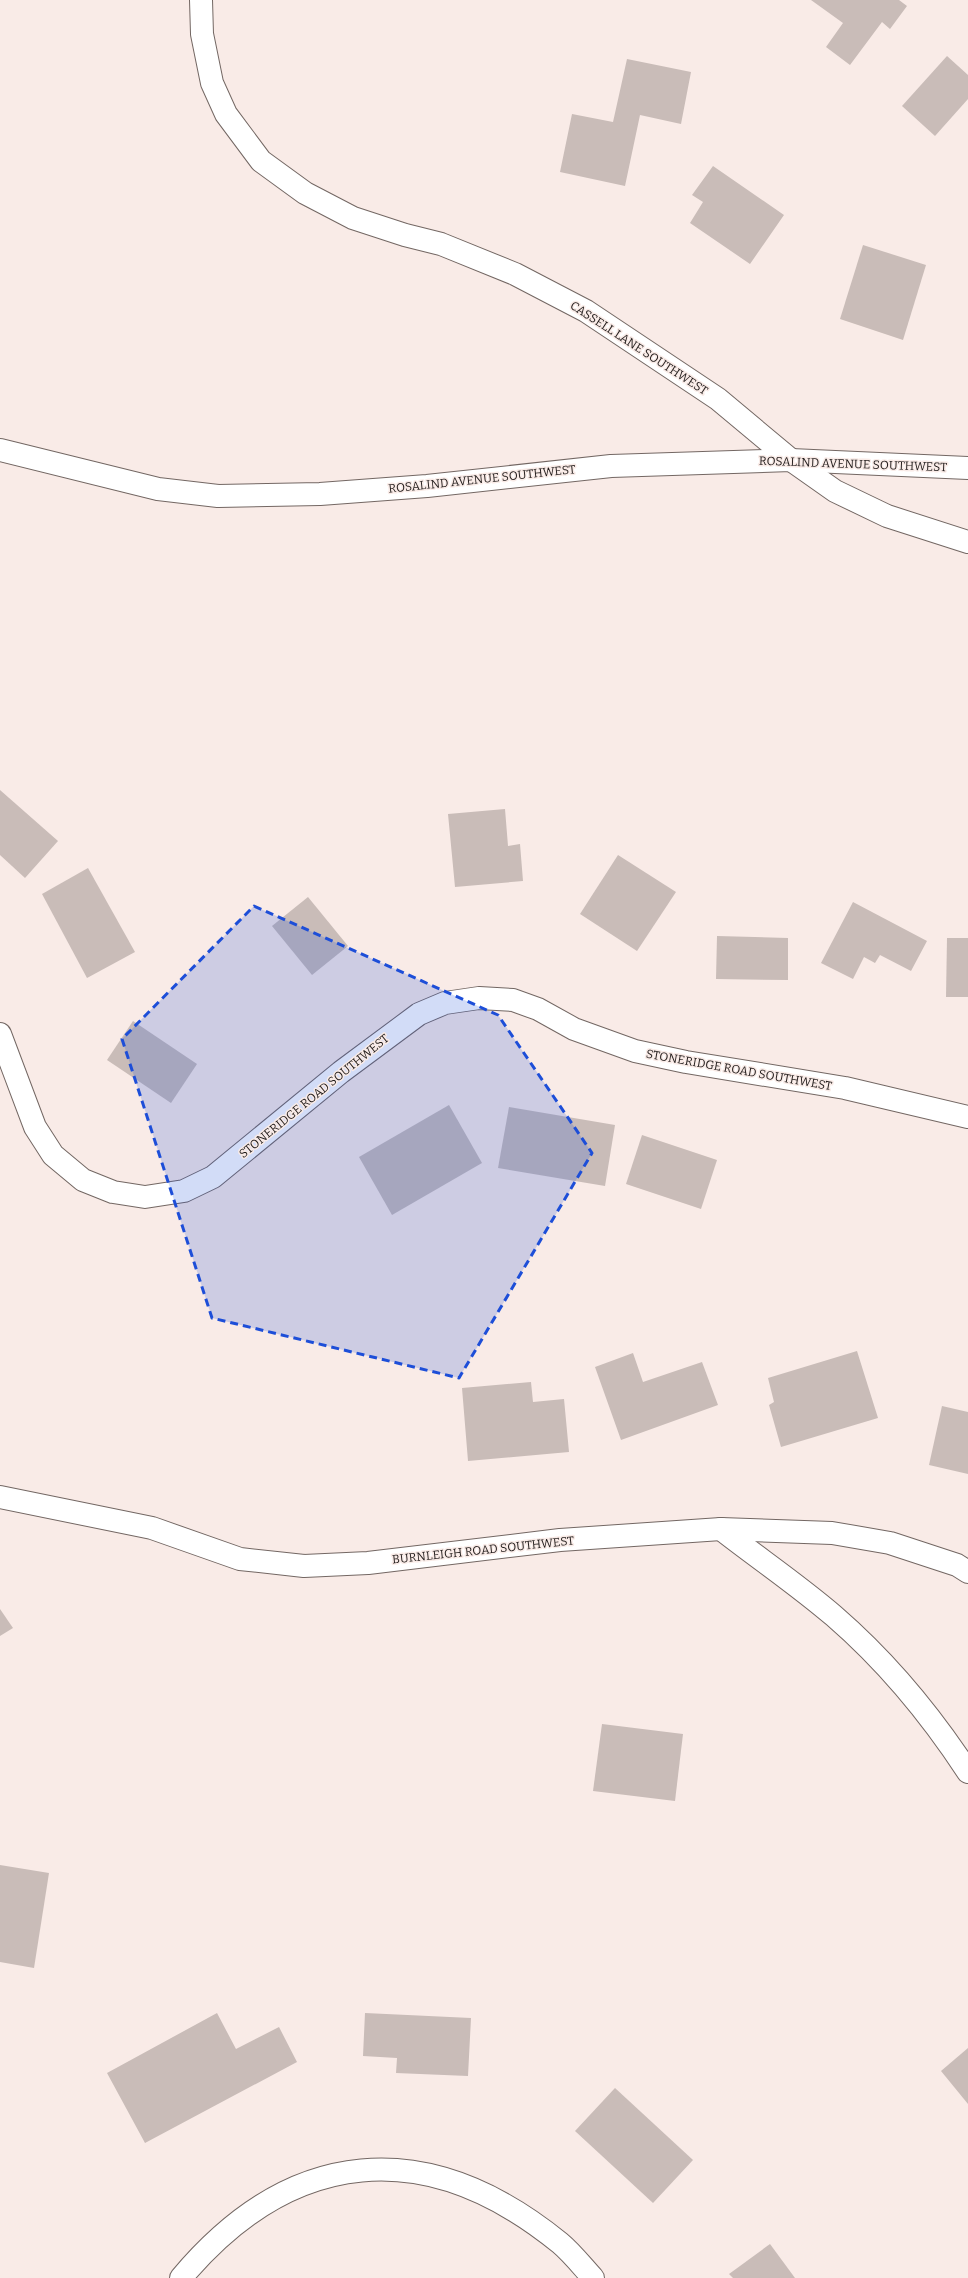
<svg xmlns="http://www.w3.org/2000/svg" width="968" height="2278" viewBox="0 0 968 2278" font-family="Bitter,serif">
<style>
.building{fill:#c9bcb8}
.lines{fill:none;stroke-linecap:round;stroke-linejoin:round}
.minor-casing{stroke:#736763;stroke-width:24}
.minor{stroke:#fff;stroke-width:22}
.marked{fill:#1d4ed8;fill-opacity:0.2;stroke:#1d4ed8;stroke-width:3;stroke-dasharray:8 5;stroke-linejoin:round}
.labels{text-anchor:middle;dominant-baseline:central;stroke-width:3;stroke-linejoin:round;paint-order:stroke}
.street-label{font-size:12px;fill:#201b1a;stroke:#f9ebe7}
</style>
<rect width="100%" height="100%" fill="#f9ebe7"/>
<!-- building -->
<g class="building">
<path d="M811 0H899L907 6 890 29 882 22 850 65 826 47 843 23Z"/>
<path d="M947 56 968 75V99L935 136 902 106Z"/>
<path d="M627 59 691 72 681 124 640 115 625 186 560 172 572 114 613 122Z"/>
<path d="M713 166 784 215 750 264 690 223 703 202 692 195Z"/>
<path d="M863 245 926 265 903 340 840 319Z"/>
<path d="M0 790 58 841 25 878 0 855Z"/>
<path d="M505 809 508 846 520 844 523 881 455 887 448 814Z"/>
<path d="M618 855 676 892 637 951 580 914Z"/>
<path d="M88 868 135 952 87 978 42 894Z"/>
<path d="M308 897 348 946 312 975 272 926Z"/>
<path d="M853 902 927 941 911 971 880 955 875 963 864 957 853 979 821 963Z"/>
<path d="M717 936 788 938V980L716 979Z"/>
<path d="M947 938H968V997H946Z"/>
<path d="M133 1021 197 1064 171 1103 107 1060Z"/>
<path d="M449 1105 482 1163 392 1215 359 1157Z"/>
<path d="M509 1107 615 1125 605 1186 498 1168Z"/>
<path d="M642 1135 717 1160 701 1209 626 1184Z"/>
<path d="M857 1351 878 1418 781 1447 769 1405 774 1402 768 1378Z"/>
<path d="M633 1353 643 1382 702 1362 718 1405 621 1440 595 1367Z"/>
<path d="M531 1382 533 1402 564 1399 569 1452 468 1461 462 1388Z"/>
<path d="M942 1406 968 1412V1474L929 1465Z"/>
<path d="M0 1609 13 1628 0 1636Z"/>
<path d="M602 1724 683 1734 675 1801 593 1791Z"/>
<path d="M0 1865 49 1873 34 1968 0 1962Z"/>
<path d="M217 2013 236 2049 279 2027 297 2062 145 2143 107 2073Z"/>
<path d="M365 2013 471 2018 468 2076 396 2073 397 2058 363 2056Z"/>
<path d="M968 2048V2104L941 2071Z"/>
<path d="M615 2088 693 2160 653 2203 575 2131Z"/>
<path d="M770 2244 795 2278H733L729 2274Z"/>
</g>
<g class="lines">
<defs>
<g id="minor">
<path d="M201 0 202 34 212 83 226 114 261 161 305 193 353 218 405 235 441 244 515 274 586 311 718 399 791 460 835 491 887 516 968 542"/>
<path d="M0 450 158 489 218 496 320 494 427 486 611 466 791 460 968 468"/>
<path d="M0 1034 35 1127 53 1155 83 1180 113 1192 145 1197 184 1191 213 1177 341 1072 419 1014 445 1003 479 998 513 1000 538 1009 574 1029 635 1051 686 1062 845 1088 968 1117"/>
<path d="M0 1497 152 1528 240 1559 304 1566 368 1563 560 1540 721 1529 832 1533 890 1543 957 1565 968 1572"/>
<path d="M721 1529C758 1558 798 1585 834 1616 886 1661 930 1714 968 1772"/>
<path d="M181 2278C291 2147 426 2134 560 2243 572 2253 582 2266 593 2278"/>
</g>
</defs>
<!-- minor casing -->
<use href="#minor" class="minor-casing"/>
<!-- minor -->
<use href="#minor" class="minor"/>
</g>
<!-- marked area -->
<path class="marked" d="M254 906 498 1015 592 1153 459 1378 212 1318 122 1039Z"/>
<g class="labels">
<!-- street labels -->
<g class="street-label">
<text transform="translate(639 348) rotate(33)">CASSELL LANE SOUTHWEST</text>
<text transform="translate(853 464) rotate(2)">ROSALIND AVENUE SOUTHWEST</text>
<text transform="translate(482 479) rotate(-6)">ROSALIND AVENUE SOUTHWEST</text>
<text transform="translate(739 1070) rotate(10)">STONERIDGE ROAD SOUTHWEST</text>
<text transform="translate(314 1096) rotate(-39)">STONERIDGE ROAD SOUTHWEST</text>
<text transform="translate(483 1550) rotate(-6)">BURNLEIGH ROAD SOUTHWEST</text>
</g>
</g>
</svg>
